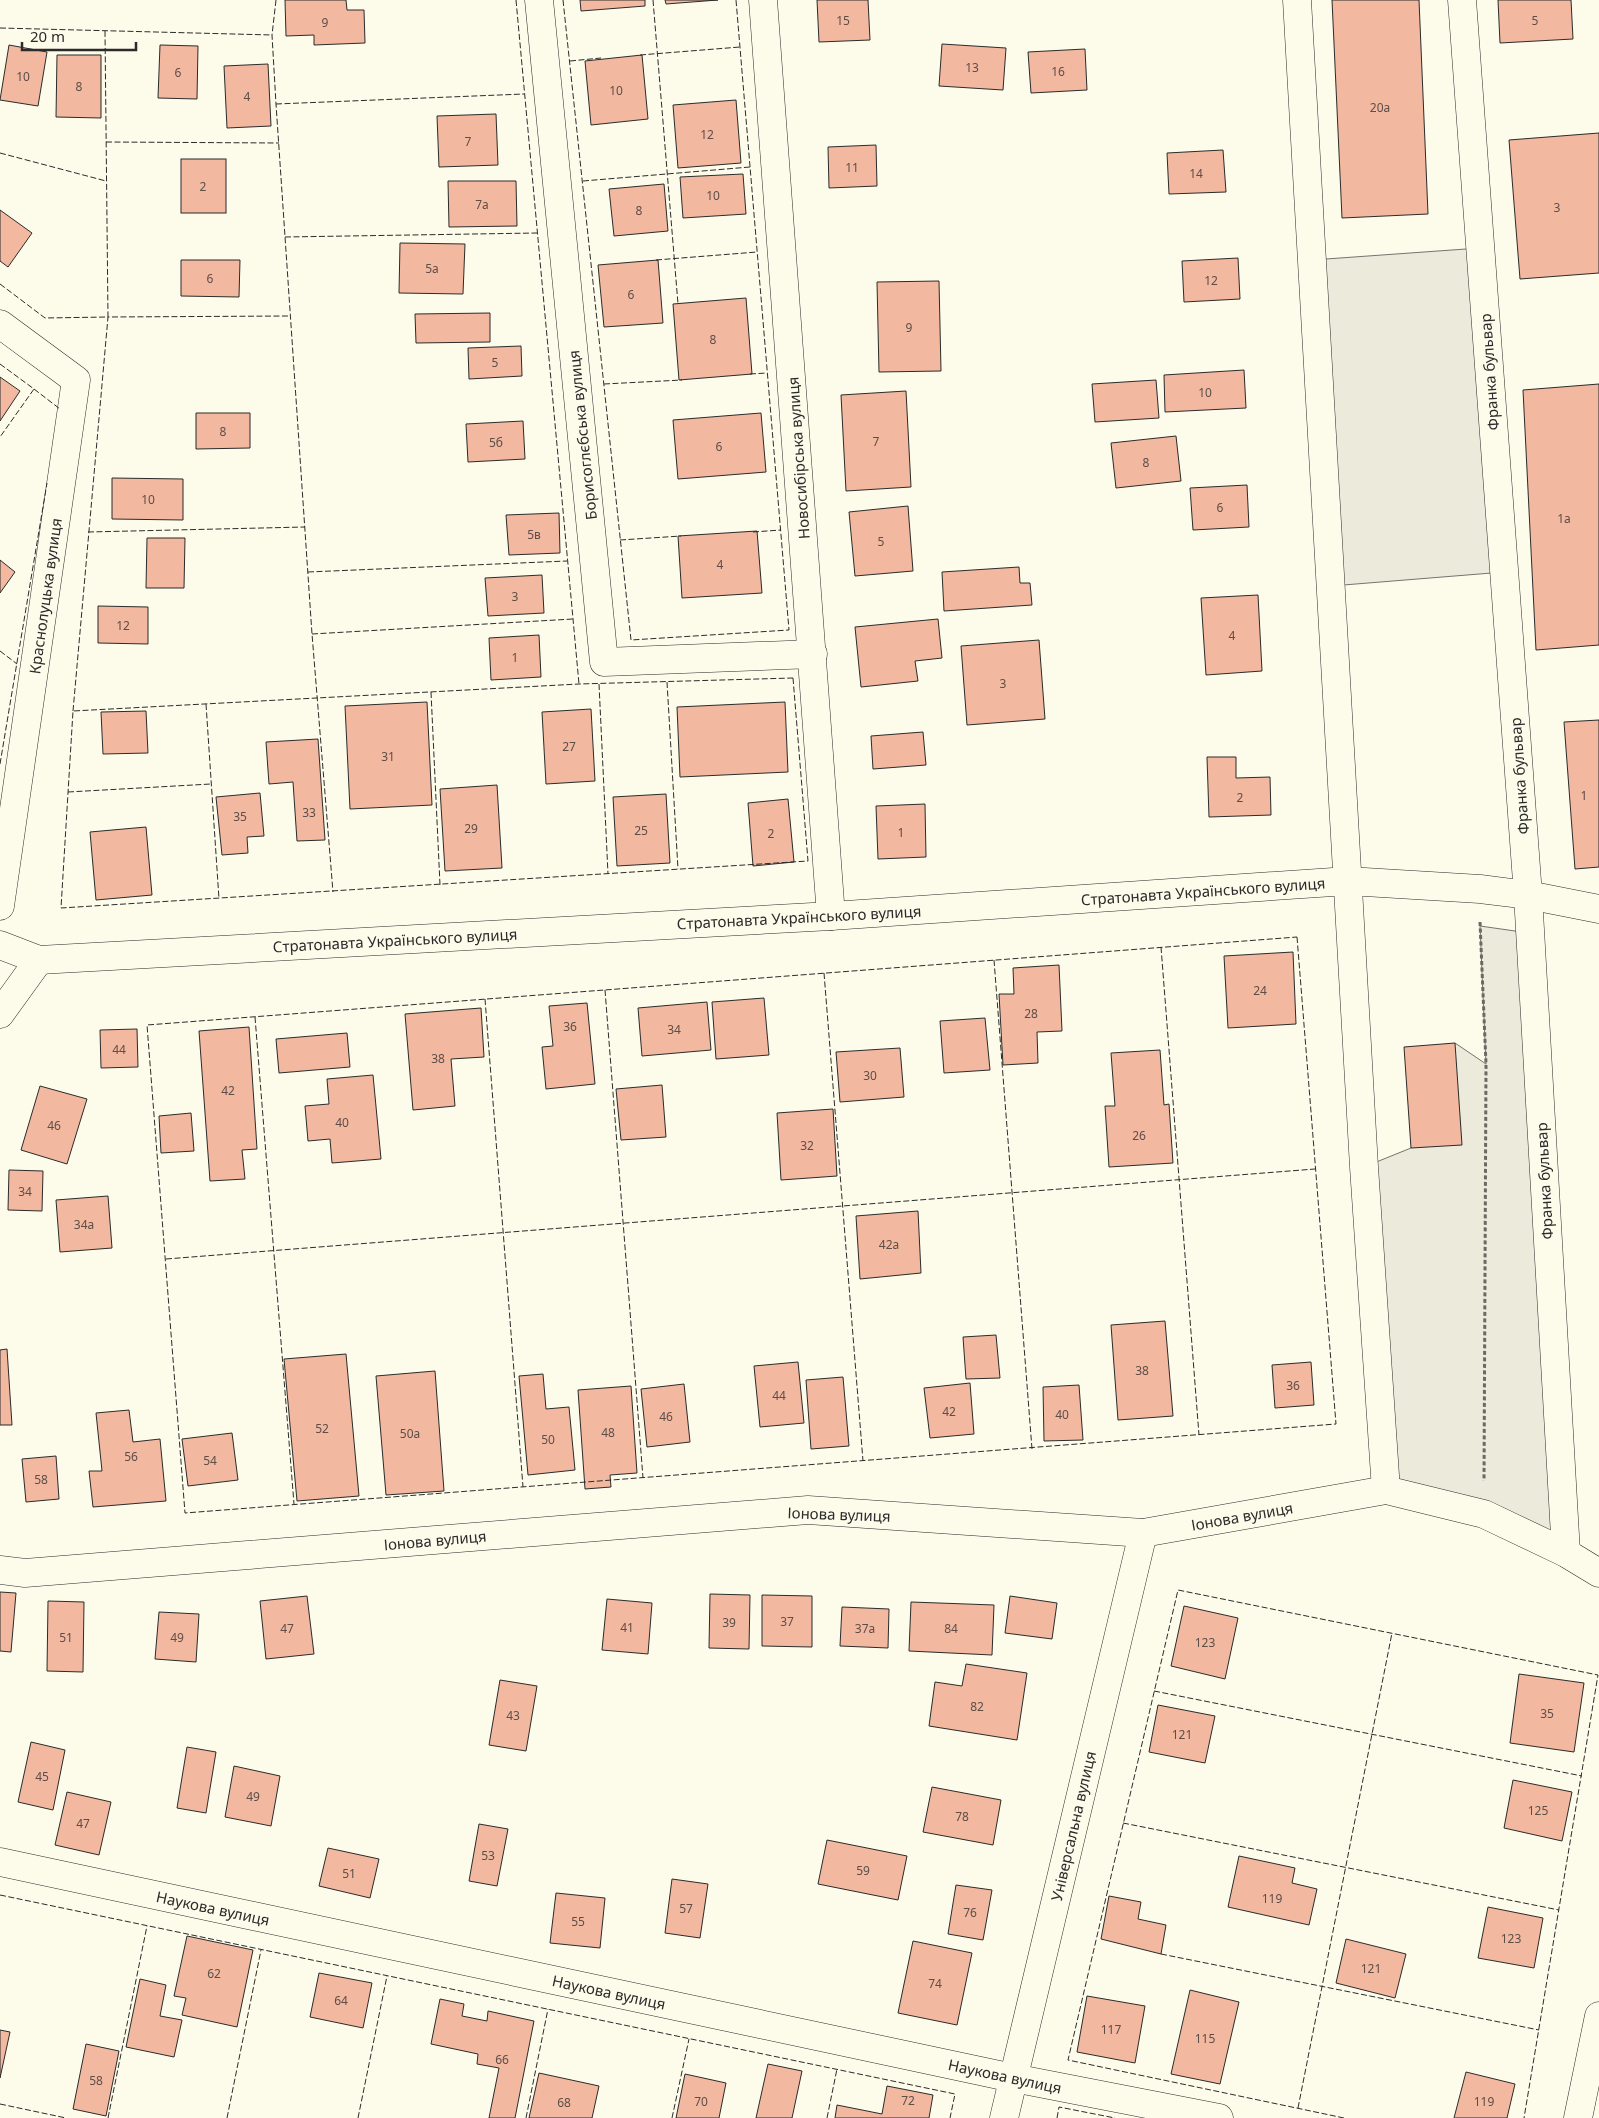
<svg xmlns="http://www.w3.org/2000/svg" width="1599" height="2118" viewBox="0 0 1599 2118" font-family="'Noto Sans',sans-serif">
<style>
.green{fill:#ecebdb;stroke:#74746e}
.building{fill:#f2b8a0;stroke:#2b2b2b}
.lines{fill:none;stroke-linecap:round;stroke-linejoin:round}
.minor-casing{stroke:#2b2b2b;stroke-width:29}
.path{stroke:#6a6964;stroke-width:3;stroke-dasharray:4 2.5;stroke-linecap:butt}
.minor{stroke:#fdfbea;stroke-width:28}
.fence{stroke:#2b2b2b;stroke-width:1;stroke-dasharray:6 2.5;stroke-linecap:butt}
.labels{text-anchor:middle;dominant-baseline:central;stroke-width:4;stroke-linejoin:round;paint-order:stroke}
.number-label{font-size:12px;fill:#5d4e48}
.street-label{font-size:15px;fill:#2b2b2b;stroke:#fdfbea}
</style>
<rect width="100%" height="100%" fill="#fdfbea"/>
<!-- green -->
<g class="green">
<path d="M1480 248 1504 572 1331 586 1312 260Z"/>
<path d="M1480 926 1529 933 1566 1553 1386 1490 1364 1167 1411 1148 1455 1043 1486 1064Z"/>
</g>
<!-- building -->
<g class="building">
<path d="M285 0H346L347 10H364L365 43 314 45V35L286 36Z"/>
<path d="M580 0H645V6L581 11Z"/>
<path d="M665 0H718L666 4Z"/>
<path d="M817 0H868L870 40 819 42Z"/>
<path d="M1332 0H1419L1428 214 1342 218Z"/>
<path d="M1498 0H1571L1573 39 1500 43Z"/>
<path d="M942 44 1006 48 1003 90 939 86Z"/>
<path d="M9 45 47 52 38 106 0 100Z"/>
<path d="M160 45 198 46 197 99 158 98Z"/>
<path d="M1085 49 1087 90 1031 93 1028 52Z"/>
<path d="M57 55H101V118L56 117Z"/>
<path d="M642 55 648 119 591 125 585 61Z"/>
<path d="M268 64 271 126 227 128 224 66Z"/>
<path d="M736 100 741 163 678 168 673 105Z"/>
<path d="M496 114 498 165 439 167 437 116Z"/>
<path d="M1599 133V273L1520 279 1509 140Z"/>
<path d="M876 145 877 186 829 188 828 147Z"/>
<path d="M1223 150 1226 192 1169 194 1167 153Z"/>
<rect x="181" y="159" width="45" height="54"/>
<path d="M743 174 746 214 683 218 680 177Z"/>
<path d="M448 181H516L517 226 449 227Z"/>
<path d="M664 184 668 231 614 236 609 189Z"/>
<path d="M0 210 32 233 8 267 0 261Z"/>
<path d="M400 243 465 244 463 294 399 293Z"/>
<path d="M1238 258 1240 299 1184 302 1182 261Z"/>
<path d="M181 260H240L239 297 181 296Z"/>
<path d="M658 260 663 323 604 327 598 265Z"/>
<path d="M939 281 941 371 879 372 877 282Z"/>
<path d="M746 298 752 374 679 380 673 304Z"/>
<path d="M490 313V342L416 343 415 314Z"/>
<path d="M521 346 522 376 469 379 468 348Z"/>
<path d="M1244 370 1246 408 1165 412 1164 375Z"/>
<path d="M0 377 20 391 0 421Z"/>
<path d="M1156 380 1159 418 1095 422 1092 384Z"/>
<path d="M1599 384V645L1536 650 1523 390Z"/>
<path d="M906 391 911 487 846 491 841 395Z"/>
<path d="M196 413H250V448L196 449Z"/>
<path d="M761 413 766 472 678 479 673 420Z"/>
<path d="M523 421 525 459 468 462 466 424Z"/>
<path d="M1176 436 1181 481 1116 488 1111 443Z"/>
<path d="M112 478 183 479V520L112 519Z"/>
<path d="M1247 485 1249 527 1193 530 1190 488Z"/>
<path d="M908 506 913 571 855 576 849 512Z"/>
<path d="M559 513 560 553 509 555 506 515Z"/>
<path d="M757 531 762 593 682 598 678 536Z"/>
<path d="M147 538H185L184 588H146Z"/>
<path d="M0 560 15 572 0 593Z"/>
<path d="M1019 567 1020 583H1030L1032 605 944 611 942 572Z"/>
<path d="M542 575 544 613 488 616 485 578Z"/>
<path d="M1258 595 1262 671 1206 675 1201 598Z"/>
<path d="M98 606 148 607V644L98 643Z"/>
<path d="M938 619 942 658 915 661 918 681 861 687 855 627Z"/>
<path d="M539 635 541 677 491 680 489 638Z"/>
<path d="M1039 640 1045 719 967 725 961 646Z"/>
<path d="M427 702 432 805 350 809 345 706Z"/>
<path d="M785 702 788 772 680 777 677 707Z"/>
<path d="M591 709 595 781 546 784 542 712Z"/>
<path d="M146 711 148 753 103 754 101 712Z"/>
<path d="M1599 720V867L1575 869 1564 722Z"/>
<path d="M923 732 926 765 873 769 871 736Z"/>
<path d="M318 739 325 840 297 841 293 782 269 784 266 742Z"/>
<path d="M1207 757H1236V778L1270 777 1271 815 1209 817Z"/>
<path d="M497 785 502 868 445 871 440 789Z"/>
<path d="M260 793 264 836 247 837 248 853 222 855 216 797Z"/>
<path d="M666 794 670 863 617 866 613 797Z"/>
<path d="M788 799 794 862 753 866 748 803Z"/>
<path d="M925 804 926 857 878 859 876 806Z"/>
<path d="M146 827 152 895 96 900 90 832Z"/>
<path d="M1293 952 1296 1024 1228 1028 1224 956Z"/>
<path d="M1059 965 1062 1031 1037 1032 1038 1063 1003 1065 999 994H1014L1013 968Z"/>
<path d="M764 998 769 1055 716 1059 712 1002Z"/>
<path d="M707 1002 711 1050 642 1056 638 1008Z"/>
<path d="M587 1003 595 1084 546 1089 542 1047 553 1046 549 1006Z"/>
<path d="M481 1008 484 1057 451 1059 455 1106 413 1110 405 1014Z"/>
<path d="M985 1018 990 1070 944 1073 940 1021Z"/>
<path d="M249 1027 257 1149 242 1150 245 1179 210 1181 199 1031Z"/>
<path d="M137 1029 138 1067 101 1068 100 1030Z"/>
<path d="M347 1033 350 1067 279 1073 276 1039Z"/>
<path d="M1455 1043 1462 1145 1411 1148 1404 1047Z"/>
<path d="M900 1048 904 1097 840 1102 836 1052Z"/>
<path d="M1160 1050 1164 1105 1169 1104 1173 1163 1109 1167 1105 1106H1115L1111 1053Z"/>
<path d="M373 1075 381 1159 332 1163 330 1139 308 1141 305 1106 329 1104 327 1079Z"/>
<path d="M662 1085 666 1137 621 1140 616 1089Z"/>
<path d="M40 1086 87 1099 67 1164 21 1150Z"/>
<path d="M833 1109 837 1176 781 1180 777 1113Z"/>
<path d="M191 1113 194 1151 161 1153 159 1116Z"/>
<path d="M9 1170 43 1171 42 1211 8 1210Z"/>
<path d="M108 1196 112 1248 60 1252 56 1200Z"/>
<path d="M918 1211 921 1273 860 1279 856 1216Z"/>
<path d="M1165 1321 1173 1416 1118 1420 1111 1325Z"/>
<path d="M996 1335 1000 1378 966 1379 963 1337Z"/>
<path d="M7 1349 12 1425H0V1350Z"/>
<path d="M346 1354 359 1496 297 1501 284 1359Z"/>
<path d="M798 1362 804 1423 760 1427 754 1366Z"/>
<path d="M1311 1362 1314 1405 1275 1408 1272 1365Z"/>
<path d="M435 1371 444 1491 386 1495 376 1376Z"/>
<path d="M543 1374 546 1409 569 1407 575 1470 528 1475 519 1376Z"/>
<path d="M843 1377 849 1446 811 1449 806 1380Z"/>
<path d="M970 1383 974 1434 930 1438 924 1388Z"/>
<path d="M684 1384 690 1442 647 1447 641 1389Z"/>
<path d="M1079 1385 1083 1440 1044 1441 1043 1387Z"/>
<path d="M631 1386 637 1473 610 1475 611 1487 585 1489 578 1390Z"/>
<path d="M129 1410 133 1442 160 1439 166 1501 93 1507 89 1471H102L96 1413Z"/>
<path d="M232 1433 238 1480 188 1486 182 1439Z"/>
<path d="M56 1456 59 1499 26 1502 22 1459Z"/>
<path d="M0 1592 16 1593 11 1652 0 1651Z"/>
<path d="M710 1594 750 1595 749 1649 709 1648Z"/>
<path d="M762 1595 812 1596V1647L762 1646Z"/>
<path d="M307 1596 314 1654 266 1659 260 1601Z"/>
<path d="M1010 1596 1057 1603 1052 1639 1005 1633Z"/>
<path d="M607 1599 652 1603 648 1654 602 1650Z"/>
<path d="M48 1601 84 1602 83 1672 47 1671Z"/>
<path d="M911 1602 994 1605 992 1655 909 1651Z"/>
<path d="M1184 1606 1238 1618 1225 1679 1171 1666Z"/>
<path d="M842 1607 889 1609 888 1648 840 1646Z"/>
<path d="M159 1612 199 1614 196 1662 155 1659Z"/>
<path d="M966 1664 1027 1673 1017 1740 929 1726 935 1682 962 1686Z"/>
<path d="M1519 1674 1584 1683 1574 1752 1510 1743Z"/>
<path d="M500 1680 537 1686 526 1751 489 1745Z"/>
<path d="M1158 1705 1215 1716 1205 1763 1149 1752Z"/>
<path d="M31 1742 65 1750 53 1810 18 1802Z"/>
<path d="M187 1747 216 1752 206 1813 177 1808Z"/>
<path d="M234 1766 280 1776 271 1826 225 1817Z"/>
<path d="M1513 1780 1572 1792 1562 1841 1504 1828Z"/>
<path d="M932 1787 1001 1800 993 1845 923 1832Z"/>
<path d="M67 1792 111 1802 99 1855 55 1845Z"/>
<path d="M479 1824 508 1829 497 1886 469 1881Z"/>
<path d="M827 1840 907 1856 898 1900 818 1884Z"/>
<path d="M328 1848 379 1859 370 1898 319 1886Z"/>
<path d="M1239 1856 1295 1868 1292 1883 1317 1889 1309 1925 1228 1907Z"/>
<path d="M672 1879 708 1884 700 1938 665 1933Z"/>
<path d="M956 1885 992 1890 983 1940 948 1934Z"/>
<path d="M556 1893 605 1898 600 1948 550 1943Z"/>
<path d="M1109 1896 1141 1902 1138 1919 1166 1925 1161 1954 1101 1939Z"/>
<path d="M1488 1907 1543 1918 1534 1968 1478 1958Z"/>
<path d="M187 1936 253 1950 237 2027 182 2015 186 1998 174 1996Z"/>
<path d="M1346 1939 1406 1954 1395 1998 1336 1983Z"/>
<path d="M913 1941 972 1953 957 2025 898 2013Z"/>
<path d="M319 1973 372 1983 363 2028 310 2017Z"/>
<path d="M140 1979 166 1985 160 2016 182 2020 174 2057 126 2047Z"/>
<path d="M1190 1990 1239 2002 1220 2084 1171 2074Z"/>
<path d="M1087 1996 1145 2006 1135 2063 1077 2052Z"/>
<path d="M440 1999 464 2004 462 2016 487 2021 488 2011 534 2021 515 2118H489L499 2068 477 2064 478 2054 431 2044Z"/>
<path d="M0 2030 10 2032 0 2078Z"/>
<path d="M86 2044 119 2051 106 2116 73 2109Z"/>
<path d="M768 2064 802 2071 792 2118H756Z"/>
<path d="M1466 2072 1515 2084 1507 2118H1454Z"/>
<path d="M539 2073 599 2086 592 2118H529Z"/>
<path d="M685 2074 726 2083 719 2118H676Z"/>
<path d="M887 2086 933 2095 929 2118H835L837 2105 882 2114Z"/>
</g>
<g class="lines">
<defs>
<g id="minor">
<path d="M539 0 604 662 813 654"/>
<path d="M763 0 831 916"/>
<path d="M1297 0 1364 1167 1386 1490"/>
<path d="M1462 0 1528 895 1566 1553"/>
<path d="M0 324 76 380 0 906"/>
<path d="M0 945 39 960 831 916 1348 881 1480 889 1528 895 1599 909"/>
<path d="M0 1014 39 960"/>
<path d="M0 1570 25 1573 808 1510 1143 1533 1386 1490 1484 1514 1566 1553 1599 1573"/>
<path d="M0 1862 1013 2078 1219 2118"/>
<path d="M1004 2118 1143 1533"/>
<path d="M1578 2118 1599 2016"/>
</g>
</defs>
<!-- minor casing -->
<use href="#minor" class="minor-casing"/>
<!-- path -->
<path class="path" d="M1480 922 1486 1064 1484 1481"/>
<!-- minor -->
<use href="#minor" class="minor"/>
<!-- fence -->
<g class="fence">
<path d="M276 0 272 35 276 104 312 634 333 892"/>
<path d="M516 0 579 684"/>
<path d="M563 0 631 640 789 630 736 0"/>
<path d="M653 0 678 304"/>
<path d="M0 28 272 35"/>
<path d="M640 55 740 47"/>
<path d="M570 61 601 58"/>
<path d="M276 104 524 94"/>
<path d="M106 142 279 143"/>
<path d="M0 153 106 181"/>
<path d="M583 181 750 167"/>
<path d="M285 237 537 233"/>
<path d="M656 260 757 252"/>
<path d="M0 284 45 318 108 317 105 31"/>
<path d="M0 364 34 389 0 437"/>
<path d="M750 374 767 373"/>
<path d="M604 384 682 380"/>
<path d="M34 389 60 409"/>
<path d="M88 532 305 527"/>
<path d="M753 532 781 530"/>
<path d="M620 540 681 536"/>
<path d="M308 572 567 561"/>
<path d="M312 634 573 619"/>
<path d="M0 651 17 664"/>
<path d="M793 678 808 861 61 908 73 711 579 684Z"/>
<path d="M667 682 678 869"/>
<path d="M599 684 608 874"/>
<path d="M431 692 440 885"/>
<path d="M206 704 219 899"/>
<path d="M73 711 108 317 290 316"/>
<path d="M0 764 47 483"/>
<path d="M68 792 211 784"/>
<path d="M1297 937 1336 1424 185 1513 147 1025Z"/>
<path d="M1161 947 1199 1435"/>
<path d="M994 960 1032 1449"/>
<path d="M824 973 863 1461"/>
<path d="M605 990 643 1478"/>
<path d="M485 999 523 1487"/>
<path d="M255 1017 294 1504"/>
<path d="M166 1259 1315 1169"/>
<path d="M1154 1691 1582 1776"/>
<path d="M1123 1823 1559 1910"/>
<path d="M0 1895 955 2094 950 2118"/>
<path d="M1161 1954 1539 2030"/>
<path d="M0 2104 66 2118"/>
<path d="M1298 2108 1392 1633"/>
<path d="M108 2118 147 1926"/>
<path d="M227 2118 261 1950"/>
<path d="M358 2118 387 1976"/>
<path d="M526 2118 548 2009"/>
<path d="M672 2118 689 2039"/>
<path d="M827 2118 837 2069"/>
<path d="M1057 2118 1059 2107 1115 2118"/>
<path d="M1344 2118 1068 2060 1178 1590 1598 1675 1524 2118"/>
</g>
</g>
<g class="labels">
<!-- number labels -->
<g class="number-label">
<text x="843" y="20">15</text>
<text x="1535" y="20">5</text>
<text x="325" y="22">9</text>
<text x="972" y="67">13</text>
<text x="1058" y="71">16</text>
<text x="178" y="72">6</text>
<text x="23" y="76">10</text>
<text x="79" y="86">8</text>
<text x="616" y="90">10</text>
<text x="247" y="96">4</text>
<text x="1380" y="107">20а</text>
<text x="707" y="134">12</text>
<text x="468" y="141">7</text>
<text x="852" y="167">11</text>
<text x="1196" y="173">14</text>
<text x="203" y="186">2</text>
<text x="713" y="195">10</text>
<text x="482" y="204">7а</text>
<text x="1557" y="207">3</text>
<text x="639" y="210">8</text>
<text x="432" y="268">5а</text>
<text x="210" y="278">6</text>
<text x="1211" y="280">12</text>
<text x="631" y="294">6</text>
<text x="909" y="327">9</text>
<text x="713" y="339">8</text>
<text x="495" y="362">5</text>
<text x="1205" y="392">10</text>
<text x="223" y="431">8</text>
<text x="876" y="441">7</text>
<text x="496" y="442">5б</text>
<text x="719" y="446">6</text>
<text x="1146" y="462">8</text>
<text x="148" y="499">10</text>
<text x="1220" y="507">6</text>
<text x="1564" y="518">1а</text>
<text x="534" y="534">5в</text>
<text x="881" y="541">5</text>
<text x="720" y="564">4</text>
<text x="515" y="596">3</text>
<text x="123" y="625">12</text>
<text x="1232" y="635">4</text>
<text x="515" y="657">1</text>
<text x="1003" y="683">3</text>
<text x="569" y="746">27</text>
<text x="388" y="756">31</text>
<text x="1584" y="795">1</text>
<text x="1240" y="797">2</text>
<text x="309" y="812">33</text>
<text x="240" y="816">35</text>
<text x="471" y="828">29</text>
<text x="641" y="830">25</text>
<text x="901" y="832">1</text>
<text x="771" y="833">2</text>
<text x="1260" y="990">24</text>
<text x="1031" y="1013">28</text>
<text x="570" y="1026">36</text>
<text x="674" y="1029">34</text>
<text x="119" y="1049">44</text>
<text x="438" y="1058">38</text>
<text x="870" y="1075">30</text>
<text x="228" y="1090">42</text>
<text x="342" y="1122">40</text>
<text x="54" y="1125">46</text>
<text x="1139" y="1135">26</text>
<text x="807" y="1145">32</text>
<text x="25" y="1191">34</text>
<text x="84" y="1224">34а</text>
<text x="889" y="1244">42а</text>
<text x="1142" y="1370">38</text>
<text x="1293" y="1385">36</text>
<text x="779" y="1395">44</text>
<text x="949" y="1411">42</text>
<text x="1062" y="1414">40</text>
<text x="666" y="1416">46</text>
<text x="322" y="1428">52</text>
<text x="608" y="1432">48</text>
<text x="410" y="1433">50а</text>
<text x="548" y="1439">50</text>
<text x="131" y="1456">56</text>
<text x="210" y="1460">54</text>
<text x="41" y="1479">58</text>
<text x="787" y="1621">37</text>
<text x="729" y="1622">39</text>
<text x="627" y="1627">41</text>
<text x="287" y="1628">47</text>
<text x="865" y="1628">37а</text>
<text x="951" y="1628">84</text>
<text x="66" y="1637">51</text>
<text x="177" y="1637">49</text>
<text x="1205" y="1642">123</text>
<text x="977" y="1706">82</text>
<text x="1547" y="1713">35</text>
<text x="513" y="1715">43</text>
<text x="1182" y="1734">121</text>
<text x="42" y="1776">45</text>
<text x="253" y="1796">49</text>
<text x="1538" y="1810">125</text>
<text x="962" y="1816">78</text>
<text x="83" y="1823">47</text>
<text x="488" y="1855">53</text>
<text x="863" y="1870">59</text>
<text x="349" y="1873">51</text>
<text x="1272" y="1898">119</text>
<text x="686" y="1908">57</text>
<text x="970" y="1912">76</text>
<text x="578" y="1921">55</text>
<text x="1511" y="1938">123</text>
<text x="1371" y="1968">121</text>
<text x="214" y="1973">62</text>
<text x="935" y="1983">74</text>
<text x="341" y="2000">64</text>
<text x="1111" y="2029">117</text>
<text x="1205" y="2038">115</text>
<text x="502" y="2059">66</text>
<text x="96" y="2080">58</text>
<text x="908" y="2100">72</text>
<text x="701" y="2101">70</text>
<text x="1484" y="2101">119</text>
<text x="564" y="2102">68</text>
</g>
<!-- street labels -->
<g class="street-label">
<text transform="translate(1489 372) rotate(-94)">Франка бульвар</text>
<text transform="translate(582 435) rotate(-96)">Борисоглєбська вулиця</text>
<text transform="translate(798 458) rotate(-94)">Новосибірська вулиця</text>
<text transform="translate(45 596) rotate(-82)">Краснолуцька вулиця</text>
<text transform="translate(1519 776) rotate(-94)">Франка бульвар</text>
<text transform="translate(1203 891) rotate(-4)">Стратонавта Українського вулиця</text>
<text transform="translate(799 917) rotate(-3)">Стратонавта Українського вулиця</text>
<text transform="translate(395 940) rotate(-3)">Стратонавта Українського вулиця</text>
<text transform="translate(1544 1181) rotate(-93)">Франка бульвар</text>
<text transform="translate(839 1514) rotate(2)">Іонова вулиця</text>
<text transform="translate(1242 1516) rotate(-10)">Іонова вулиця</text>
<text transform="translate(435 1540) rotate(-5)">Іонова вулиця</text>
<text transform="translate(1073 1826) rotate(-77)">Універсальна вулиця</text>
<text transform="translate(213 1908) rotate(12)">Наукова вулиця</text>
<text transform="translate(609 1992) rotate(12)">Наукова вулиця</text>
<text transform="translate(1005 2076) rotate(12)">Наукова вулиця</text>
</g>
</g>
<!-- scale -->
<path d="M22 42v8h114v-8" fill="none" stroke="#2b2b2b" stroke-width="2.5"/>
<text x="30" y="42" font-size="15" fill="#2b2b2b" stroke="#fdfbea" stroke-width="4" paint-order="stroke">20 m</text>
</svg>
